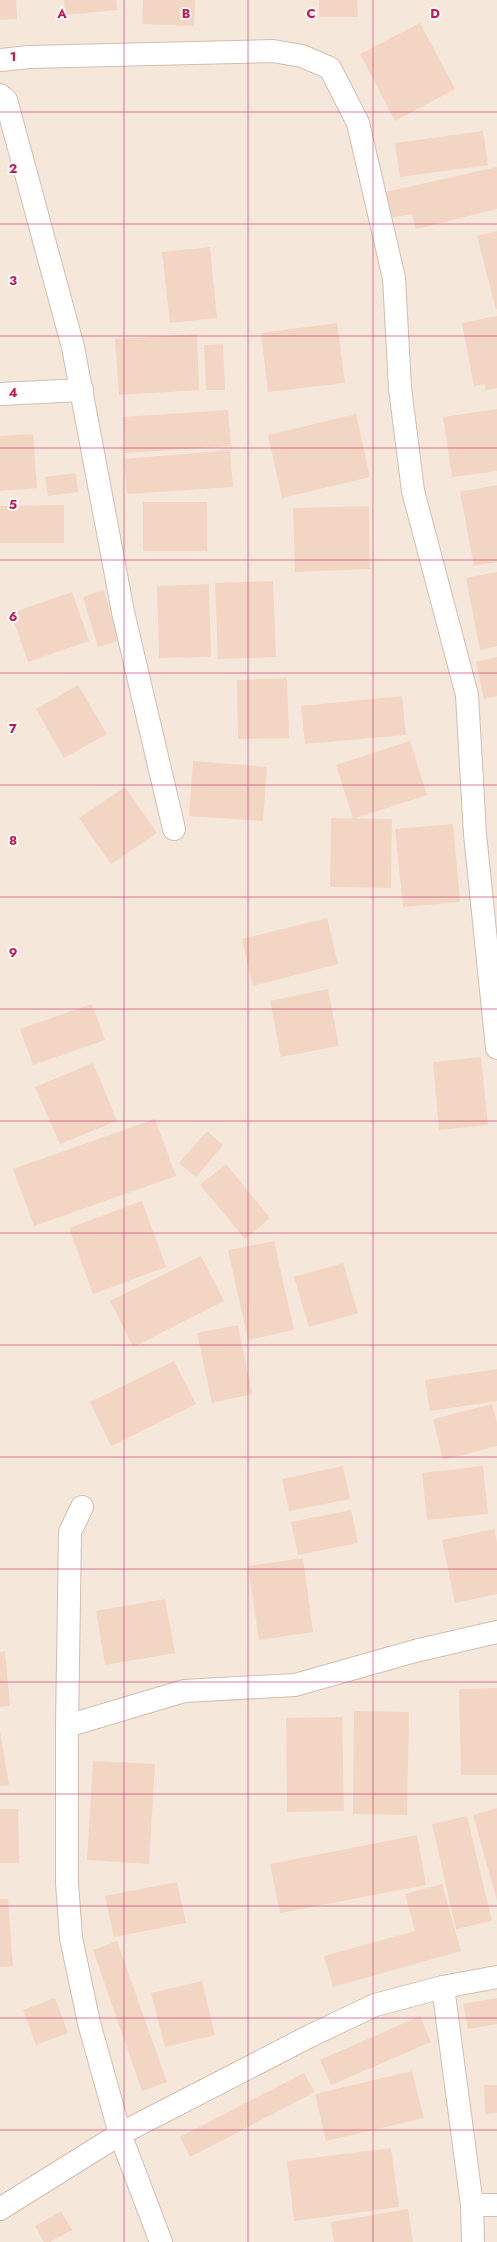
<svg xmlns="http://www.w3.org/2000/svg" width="497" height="2242" viewBox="0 0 497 2242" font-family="Jost,sans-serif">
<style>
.residential{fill:#f5e8da}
.building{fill:#f3d5c3}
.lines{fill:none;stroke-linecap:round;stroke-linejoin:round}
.minor-casing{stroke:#d1beb0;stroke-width:24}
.minor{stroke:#fff;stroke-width:22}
.grid{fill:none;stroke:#c2185b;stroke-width:1;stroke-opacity:0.55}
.grid-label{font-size:13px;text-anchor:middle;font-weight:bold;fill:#c2185b;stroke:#fffaf3;stroke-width:4;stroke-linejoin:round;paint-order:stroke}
</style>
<rect width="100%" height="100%" fill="#fdf6ec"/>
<!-- residential -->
<rect class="residential" x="0" y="0" width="497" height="2242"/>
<!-- building -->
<g class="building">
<path d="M0 0H16L17 19 0 20Z"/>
<path d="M64 0H116L117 10 65 15Z"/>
<path d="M143 0H195L194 26 142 24Z"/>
<path d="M319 0H357L358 17H319Z"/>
<path d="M420 23 455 89 395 121 360 54Z"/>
<path d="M483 131 488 165 400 177 395 143Z"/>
<path d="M497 167V209L416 229 412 214 392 218 385 192Z"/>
<path d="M497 231V309H496L477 236Z"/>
<path d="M210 247 217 318 170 323 162 252Z"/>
<path d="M497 316V388L486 390 485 384 474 386 462 323Z"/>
<path d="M337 323 345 383 268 392 261 333Z"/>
<path d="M197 334 199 390 119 395 115 339Z"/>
<path d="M223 344 225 390H206L204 345Z"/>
<path d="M497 409V471L452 477 443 417Z"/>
<path d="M228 410 231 446 125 453 123 417Z"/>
<path d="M356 414 370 477 282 498 268 435Z"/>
<path d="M33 434 37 488 0 491V436Z"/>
<path d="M230 450 233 487 127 494 124 459Z"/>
<path d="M76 473 78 492 48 496 45 477Z"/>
<path d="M497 485V562L474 566 460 492Z"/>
<rect x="143" y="502" width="64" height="49"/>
<path d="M64 505V543H0V506Z"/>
<path d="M369 506 370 569 295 572 293 508Z"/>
<path d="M497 572V646L480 650 466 578Z"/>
<path d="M273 581 276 657 218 659 215 583Z"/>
<path d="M209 584 211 657 159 658 157 586Z"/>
<path d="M104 590 119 641 98 647 83 597Z"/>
<path d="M72 592 89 641 28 662 11 613Z"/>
<path d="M497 657V696L484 699 476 662Z"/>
<path d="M287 678 289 738 238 739 237 680Z"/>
<path d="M78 685 107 734 64 758 36 709Z"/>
<path d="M402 696 406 735 305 744 301 706Z"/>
<path d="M410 741 427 795 353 819 336 765Z"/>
<path d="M193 761 267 767 263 821 189 816Z"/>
<path d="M125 787 157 833 111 864 79 818Z"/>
<path d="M331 818 392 819 391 888 330 887Z"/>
<path d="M453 824 460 902 403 907 395 829Z"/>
<path d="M327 918 338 964 253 986 242 939Z"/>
<path d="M328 989 339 1046 281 1057 270 1001Z"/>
<path d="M92 1004 105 1040 33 1065 20 1029Z"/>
<path d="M481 1057 488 1125 439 1130 433 1062Z"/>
<path d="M93 1063 117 1121 60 1144 35 1087Z"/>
<path d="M155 1119 176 1176 34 1226 13 1169Z"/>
<path d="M207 1131 223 1145 196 1177 179 1163Z"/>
<path d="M226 1164 270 1218 245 1239 200 1185Z"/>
<path d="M142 1201 166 1267 93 1294 69 1228Z"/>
<path d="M274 1241 294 1330 248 1340 228 1250Z"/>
<path d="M201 1256 224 1301 133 1347 110 1301Z"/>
<path d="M343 1263 358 1313 309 1327 294 1277Z"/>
<path d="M238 1325 252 1394 212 1403 197 1333Z"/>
<path d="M174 1361 196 1404 111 1446 90 1402Z"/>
<path d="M497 1369V1401L430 1411 425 1380Z"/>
<path d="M492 1404 497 1422V1446L443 1460 433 1419Z"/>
<path d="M343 1466 350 1499 289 1511 282 1479Z"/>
<path d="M483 1466 488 1514 427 1520 422 1473Z"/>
<path d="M351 1510 358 1543 298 1555 291 1522Z"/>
<path d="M494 1529 497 1542V1594L455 1603 442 1540Z"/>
<path d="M303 1558 313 1632 259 1640 248 1566Z"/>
<path d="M165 1599 175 1653 105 1665 96 1611Z"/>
<path d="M5 1651 10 1706 0 1707V1652Z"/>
<path d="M497 1688V1775H461L459 1689Z"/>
<path d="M354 1711 409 1712 407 1815 353 1814Z"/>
<path d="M342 1717 344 1811 287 1812 286 1718Z"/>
<path d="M0 1731 9 1785 0 1786Z"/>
<path d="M93 1761 155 1764 149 1864 87 1860Z"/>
<path d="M497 1808V1901L473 1815Z"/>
<path d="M0 1809H18L19 1863H0Z"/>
<path d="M467 1816 492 1921 456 1929 432 1824Z"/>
<path d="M417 1835 426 1885 280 1913 270 1864Z"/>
<path d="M177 1882 186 1923 114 1937 105 1896Z"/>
<path d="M442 1884 461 1951 333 1987 324 1956 415 1931 405 1894Z"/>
<path d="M0 1899H8L13 1966 0 1967Z"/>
<path d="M117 1941 167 2082 142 2091 93 1950Z"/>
<path d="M202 1981 215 2035 165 2047 151 1993Z"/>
<path d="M55 1998 68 2033 36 2045 23 2010Z"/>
<path d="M497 1998V2024L468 2029 463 2004Z"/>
<path d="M420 2016 431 2042 331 2085 320 2060Z"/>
<path d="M412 2071 424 2118 326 2141 315 2094Z"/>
<path d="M304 2073 315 2092 190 2157 180 2137Z"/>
<path d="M484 2085H497V2113L485 2114Z"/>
<path d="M391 2148 399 2207 294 2221 287 2161Z"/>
<path d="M408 2209 413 2242H334L331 2222Z"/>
<path d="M61 2211 72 2230 50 2242H44L35 2226Z"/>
</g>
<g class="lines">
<defs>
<g id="minor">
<path d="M0 60 29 57 273 51 302 56 330 68 358 123 394 278 400 388 413 491 467 695 475 834 497 1048"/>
<path d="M0 95 6 100 73 347 123 612 174 829"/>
<path d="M0 394 82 390"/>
<path d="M82 1507 70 1532 67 1726V1883L71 1938 89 2023 120 2134 161 2242"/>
<path d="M67 1726 184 1691 295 1685 415 1651 497 1632"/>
<path d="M443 1987 472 2205 473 2242"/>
<path d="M472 2205H497"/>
<path d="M0 2209 120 2134 310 2036 375 2005 443 1987 497 1977"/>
</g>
</defs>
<!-- minor casing -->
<use href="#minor" class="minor-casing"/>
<!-- minor -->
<use href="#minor" class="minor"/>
</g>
<!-- grid -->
<path class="grid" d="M124 0V2242M248 0V2242M373 0V2242M0 112H497M0 224H497M0 336H497M0 448H497M0 560H497M0 673H497M0 785H497M0 897H497M0 1009H497M0 1121H497M0 1233H497M0 1345H497M0 1457H497M0 1569H497M0 1682H497M0 1794H497M0 1906H497M0 2018H497M0 2130H497"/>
<g class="grid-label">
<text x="62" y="18">A</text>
<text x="186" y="18">B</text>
<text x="311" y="18">C</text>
<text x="435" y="18">D</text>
<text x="13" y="61">1</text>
<text x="13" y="173">2</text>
<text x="13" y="285">3</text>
<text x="13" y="397">4</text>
<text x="13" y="509">5</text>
<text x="13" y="621">6</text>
<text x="13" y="733">7</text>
<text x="13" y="845">8</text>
<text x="13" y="957">9</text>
</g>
</svg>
